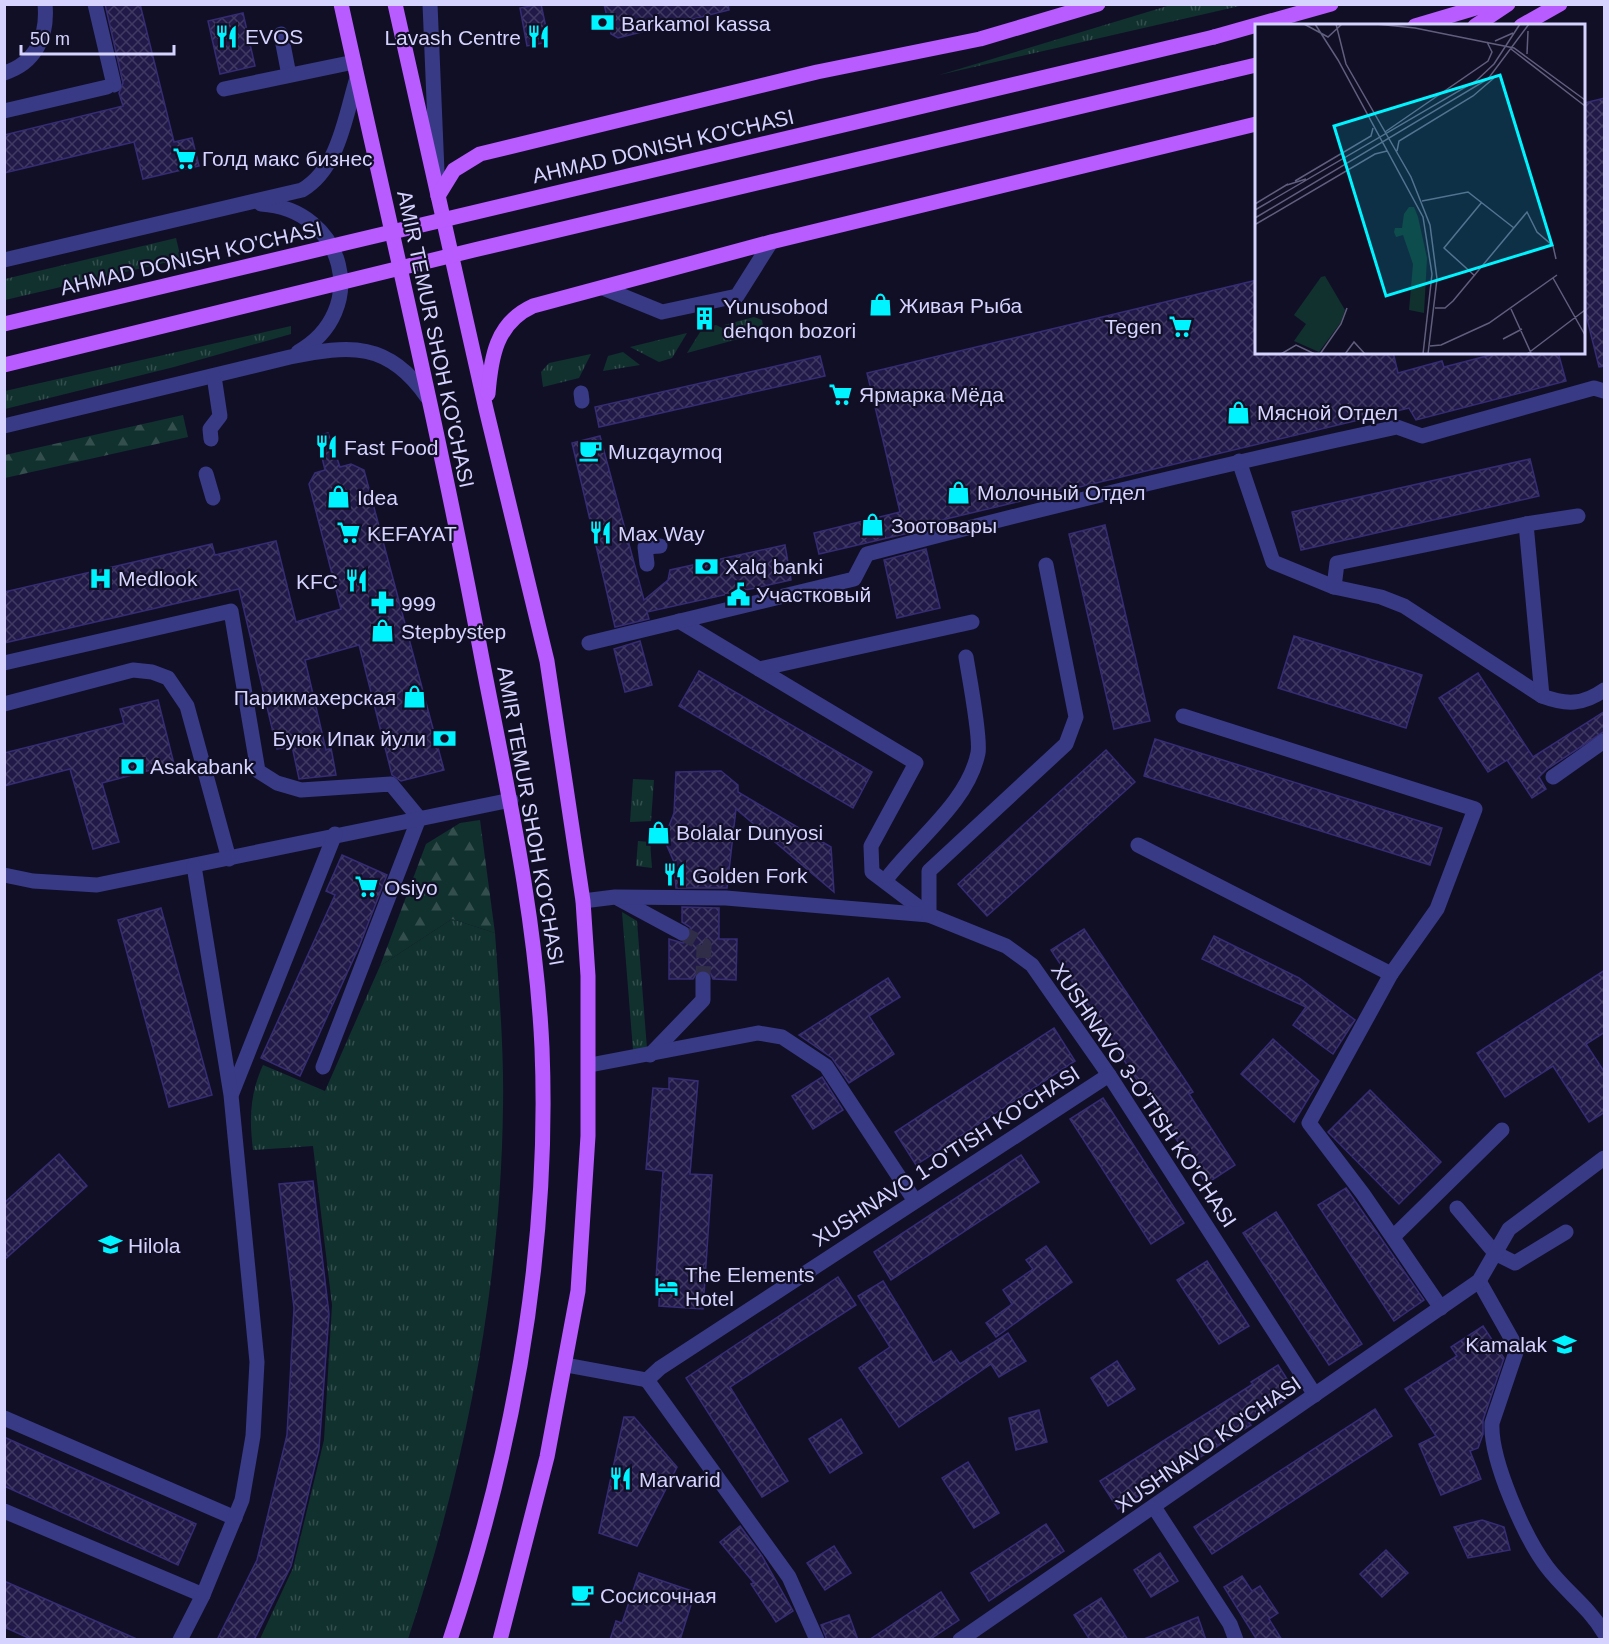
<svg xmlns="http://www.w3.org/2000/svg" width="1609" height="1644" viewBox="0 0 1609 1644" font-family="Arial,sans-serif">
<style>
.grass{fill:url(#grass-tufts)}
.forest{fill:url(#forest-firs)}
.building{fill:url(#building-cross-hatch);stroke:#362c74;stroke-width:1.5}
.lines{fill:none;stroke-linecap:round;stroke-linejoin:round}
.minor-tunnel{stroke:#2f2d47;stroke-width:15;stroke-dasharray:15 8;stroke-linecap:butt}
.minor{stroke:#393a86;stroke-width:15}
.major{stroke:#b85bff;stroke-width:15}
.major-bridge{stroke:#b85bff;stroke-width:15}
.labels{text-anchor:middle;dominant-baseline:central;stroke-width:4.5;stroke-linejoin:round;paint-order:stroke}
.poi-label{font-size:21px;fill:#d6d4ff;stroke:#110f26;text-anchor:start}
.street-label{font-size:21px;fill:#d6d4ff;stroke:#110f26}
.inset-road{fill:none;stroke:#605e7d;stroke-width:1.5}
.view{fill:#00f4ff;fill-opacity:0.15;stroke:#00f4ff;stroke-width:3}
.inset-edge{fill:none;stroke:#d6d4ff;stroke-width:3}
</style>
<defs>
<pattern id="grass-tufts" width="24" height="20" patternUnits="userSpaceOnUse" patternTransform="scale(1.5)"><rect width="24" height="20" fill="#11312e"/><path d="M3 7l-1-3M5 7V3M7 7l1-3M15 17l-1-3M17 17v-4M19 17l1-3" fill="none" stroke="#334e4d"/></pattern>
<pattern id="forest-firs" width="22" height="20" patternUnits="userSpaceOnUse" patternTransform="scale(1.5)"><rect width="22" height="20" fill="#11312e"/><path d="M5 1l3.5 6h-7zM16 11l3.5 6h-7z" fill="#334e4d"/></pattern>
<pattern id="building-cross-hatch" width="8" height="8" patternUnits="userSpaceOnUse" patternTransform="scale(1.5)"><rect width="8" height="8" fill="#211a48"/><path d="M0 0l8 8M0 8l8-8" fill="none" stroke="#403a63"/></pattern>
</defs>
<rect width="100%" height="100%" fill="#110f26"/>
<!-- grass -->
<g class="grass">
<path d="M1174 4 1244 5 939 75Z"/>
<path d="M176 238 181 259 5 300V279Z"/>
<path d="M754 317 762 320 764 332 760 337 750 339 724 325Z"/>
<path d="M716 325 742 338 687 353 702 329Z"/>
<path d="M291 326V334L174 367 5 409V391Z"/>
<path d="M687 333 672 358 659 362 630 347Z"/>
<path d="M623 352 640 365 603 371 608 356Z"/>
<path d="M591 354 579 378 543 387 541 372 549 363Z"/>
<path d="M633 779 654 780 651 821 630 822Z"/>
<path d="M638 841 650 842 652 868 636 866Z"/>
<path d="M622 912 637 921 647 1049 633 1050Z"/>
<path d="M452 919 495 933C499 991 504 1048 503 1106 501 1287 465 1468 408 1639H260L293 1568 324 1440 332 1305 313 1146 253 1150C249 1118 250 1094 263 1065L325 1091 380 966Z"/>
</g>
<!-- forest -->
<g class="forest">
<path d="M183 415 188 437 5 478V455Z"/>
<path d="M480 820 495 933 452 919 380 966 426 844 460 823Z"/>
</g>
<!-- building -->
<g class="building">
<path d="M105 4H140L174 142 192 138 199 166 143 179 134 142 4 173V135L123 106 119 93 123 83Z"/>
<path d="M541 4 549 42 527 46 520 8Z"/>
<path d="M604 4H728L729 10 618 38 611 34Z"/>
<path d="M243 13 255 66 220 74 208 21Z"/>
<path d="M1605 98V366L1599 367 1584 307V103Z"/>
<path d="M1257 280V352H1393L1398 373 1442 361 1444 367 1502 352H1558L1566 381 1416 420 1409 408 921 525 922 530 819 554 814 533 900 512 867 373Z"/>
<path d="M820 356 825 376 599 427 595 407Z"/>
<path d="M328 433 340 467 351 464 364 470 444 770 401 781 392 775 359 645 305 660 326 750 331 748 336 775 299 779 292 746 277 749 239 589 4 643V592L212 544 215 555 276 541 296 622 341 609 309 484 315 473 325 470 317 436Z"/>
<path d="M600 436 644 600 668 580 670 570 785 545 791 580 647 612 649 619 615 627 572 443Z"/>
<path d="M1530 459 1539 496 1301 550 1292 512Z"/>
<path d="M1105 525 1150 721 1114 729 1069 534Z"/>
<path d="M926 549 940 608 897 618 884 560Z"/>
<path d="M1294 636 1422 675 1406 728 1278 688Z"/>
<path d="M640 641 652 685 625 692 614 649Z"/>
<path d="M699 671 872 772 853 808 679 706Z"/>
<path d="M1478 673 1533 757 1605 711V731L1547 769 1539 777 1546 789 1532 798 1507 760 1488 772 1439 698Z"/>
<path d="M158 700 174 764 102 783 119 842 93 849 70 769 4 786V753L124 723 120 709Z"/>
<path d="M1155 739 1442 828 1430 865 1144 776Z"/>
<path d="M1106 750 1135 782 987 916 958 884Z"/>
<path d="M721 771 738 785V792L831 847 834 892 736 809 727 888H676L674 862 664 839 674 813 676 772Z"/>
<path d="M342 855 387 875 359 947 300 1076 261 1058 335 895 326 891Z"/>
<path d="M682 907 719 908V939H737L736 980 713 979 711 974 704 969 698 971 693 979H669V939L683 943 688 941 692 933 690 927 682 922Z"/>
<path d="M161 908 212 1095 169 1107 118 920Z"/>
<path d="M1084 929 1193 1092 1189 1094 1235 1165 1206 1184 1051 950Z"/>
<path d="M1214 936 1299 978 1355 1020 1333 1054 1293 1025 1306 1007 1202 959Z"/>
<path d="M1605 970V1032L1586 1044 1605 1073V1112L1589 1122 1553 1066 1505 1097 1477 1053Z"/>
<path d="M888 978 900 997 869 1016 894 1054 849 1083 832 1058 799 1035Z"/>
<path d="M1054 1028 1075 1061 916 1165 895 1132Z"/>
<path d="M1273 1039 1319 1081 1294 1122 1241 1074Z"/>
<path d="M822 1077 843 1110 813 1129 792 1096Z"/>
<path d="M669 1078 698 1081 690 1174 712 1175 703 1309 659 1306 660 1279H656L663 1171 646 1169 653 1088 669 1089Z"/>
<path d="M1370 1090 1441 1162 1399 1204 1328 1132Z"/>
<path d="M1103 1098 1184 1223 1151 1244 1070 1119Z"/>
<path d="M59 1154 87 1186 4 1260V1203Z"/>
<path d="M1021 1155 1039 1182 891 1280 874 1252Z"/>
<path d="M313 1181 329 1314 319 1449 291 1566 254 1640H217L257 1560 287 1435 294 1308 279 1184Z"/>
<path d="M1346 1188 1424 1300 1394 1321 1318 1205Z"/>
<path d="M1276 1212 1362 1344 1329 1365 1243 1233Z"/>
<path d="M1046 1246 1072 1282 996 1337 986 1323 1012 1304 1003 1290 1033 1269 1026 1260Z"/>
<path d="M1207 1261 1249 1326 1219 1344 1177 1280Z"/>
<path d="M838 1277 856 1305 730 1387 788 1481 762 1497 686 1378Z"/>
<path d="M883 1281 933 1363 951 1351 960 1364 1008 1333 1026 1361 999 1377 991 1364 899 1427 859 1368 890 1347 858 1296Z"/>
<path d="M1483 1326 1504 1358 1483 1420V1434L1478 1448 1470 1451 1481 1479 1441 1495 1419 1444 1436 1436 1405 1389 1457 1356 1451 1347Z"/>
<path d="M1117 1361 1135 1389 1108 1406 1091 1378Z"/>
<path d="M1278 1365 1296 1393 1249 1423 1251 1425 1118 1509 1100 1481 1253 1384 1251 1382Z"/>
<path d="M1375 1409 1392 1436 1212 1554 1194 1527Z"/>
<path d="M1039 1410 1047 1442 1016 1450 1009 1418Z"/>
<path d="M624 1417H634L677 1467 637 1546 599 1533Z"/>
<path d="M841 1419 862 1453 830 1473 809 1439Z"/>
<path d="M4 1437 196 1524 178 1565 4 1486Z"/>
<path d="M968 1462 999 1513 974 1528 942 1478Z"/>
<path d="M1482 1520 1504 1527 1510 1550 1468 1558 1454 1527Z"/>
<path d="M1046 1524 1064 1551 989 1601 971 1573Z"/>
<path d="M740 1526 762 1556 793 1611 776 1622 751 1584 754 1583 720 1542Z"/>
<path d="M834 1546 851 1573 825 1590 807 1563Z"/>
<path d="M1386 1550 1408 1573 1382 1597 1360 1574Z"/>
<path d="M1160 1553 1178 1581 1151 1597 1134 1570Z"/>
<path d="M639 1573 695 1592 680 1640H610L616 1621 622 1623Z"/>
<path d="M1242 1576 1252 1591 1260 1586 1278 1613 1269 1619 1282 1640H1257L1224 1587Z"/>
<path d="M4 1581 139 1640H33L4 1627Z"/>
<path d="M941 1592 959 1620 929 1640H869Z"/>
<path d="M1101 1598 1128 1640H1090L1074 1615Z"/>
<path d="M849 1615 858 1640H827L821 1625Z"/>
<path d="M1198 1617 1206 1640H1144V1639Z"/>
</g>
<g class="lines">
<!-- minor-tunnel -->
<path class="minor-tunnel" d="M682 933 704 945 703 979"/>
<!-- minor -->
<g class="minor">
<path d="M95 4 114 85"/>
<path d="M430 4 437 172"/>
<path d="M281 34 289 75"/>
<path d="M4 73C36 63 48 36 45 4"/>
<path d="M224 89 354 62"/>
<path d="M4 111 107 87"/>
<path d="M261 204C345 209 371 311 298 352"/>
<path d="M4 260 302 190C339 168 345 117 357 78"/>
<path d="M603 288 662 312 737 296 771 242"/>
<path d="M581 393 582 401"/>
<path d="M4 426 290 357C350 345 388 341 427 397"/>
<path d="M211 439 210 429 220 416 214 376"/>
<path d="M1239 461 1273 562 1334 587 1381 597 1404 606 1542 696C1566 705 1583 705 1604 690"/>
<path d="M206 474 213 498"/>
<path d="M1526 524 1542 696"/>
<path d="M647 564 645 547 660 546"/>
<path d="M1334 587 1337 563 1526 524 1578 516"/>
<path d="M679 621 916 763 871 846 872 872 929 915"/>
<path d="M589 643 854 579 867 554C1043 508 1220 465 1397 427L1422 436 1594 388 1604 391"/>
<path d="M4 663 231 611 258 771 277 783 301 790 391 784 419 818 323 1067"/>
<path d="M759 669 972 622"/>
<path d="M4 704 133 670 152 672 168 678 187 706 229 859"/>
<path d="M1183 716 1475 809 1437 909 1391 974"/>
<path d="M1553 777 1604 741"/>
<path d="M1138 845 1391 974 1309 1123 1363 1194 1441 1308"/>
<path d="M4 875 33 881 97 885 511 800"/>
<path d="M885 881C914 841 968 803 978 753 981 738 969 676 966 657"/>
<path d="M619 899 682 933"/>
<path d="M583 901 615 897 726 898 929 915 1006 946 1032 965 1109 1075 1315 1395"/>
<path d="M929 915V871L1066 744 1076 717 1046 565"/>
<path d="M650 1055 703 1000V979"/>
<path d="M590 1065 758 1033 782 1037 826 1066 915 1201"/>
<path d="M232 1093 335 834"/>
<path d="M1457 1208 1495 1253 1515 1263 1566 1232"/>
<path d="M1393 1237 1502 1130"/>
<path d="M1479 1281 1515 1345 1516 1352 1492 1423C1490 1460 1525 1538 1547 1567 1565 1591 1589 1607 1604 1633"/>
<path d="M566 1365 647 1380"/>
<path d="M4 1418 235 1518"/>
<path d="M1154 1507 1230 1624 1236 1640"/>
<path d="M4 1511 203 1595"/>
<path d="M180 1640 203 1595 242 1500 253 1436 257 1362 231 1095 194 866"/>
<path d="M817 1640 789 1577 647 1380 660 1368 1109 1075"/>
<path d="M960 1640 1479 1281 1509 1229 1604 1158"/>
</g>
<!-- major -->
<g class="major">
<path d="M341 4C389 222 441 440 482 659 507 788 536 916 542 1048 550 1250 514 1448 450 1640"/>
<path d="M395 4 486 409 547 661 583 901 588 976V1136L578 1291 547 1457 500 1640"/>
<path d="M1415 26 1489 4"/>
<path d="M1475 26 1508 4"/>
<path d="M1521 26 1560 4"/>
<path d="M1214 37 1331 4"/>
<path d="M1222 73 1256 65"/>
<path d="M438 196 454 170 480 154 817 72 980 39 1098 4"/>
<path d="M488 394C491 357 496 323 533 306L771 242 1256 124"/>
</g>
<!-- major-bridge -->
<g class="major-bridge">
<path d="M4 324 1214 37"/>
<path d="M4 365 474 250 1222 73"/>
</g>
</g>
<!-- icons -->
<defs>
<symbol id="bank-bare" viewBox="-9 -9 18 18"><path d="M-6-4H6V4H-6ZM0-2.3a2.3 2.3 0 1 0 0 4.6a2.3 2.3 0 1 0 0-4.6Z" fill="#00f4ff" stroke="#110f26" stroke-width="2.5" paint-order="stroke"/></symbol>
<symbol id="restaurant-bare" viewBox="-9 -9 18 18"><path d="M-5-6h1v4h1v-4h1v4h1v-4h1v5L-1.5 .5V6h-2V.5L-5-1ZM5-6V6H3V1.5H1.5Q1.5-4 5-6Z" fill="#00f4ff" stroke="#110f26" stroke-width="2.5" paint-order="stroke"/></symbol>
<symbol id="supermarket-bare" viewBox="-9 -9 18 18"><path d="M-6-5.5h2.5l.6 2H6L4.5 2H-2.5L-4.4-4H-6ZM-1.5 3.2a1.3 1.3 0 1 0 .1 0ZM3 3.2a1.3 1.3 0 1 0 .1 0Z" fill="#00f4ff" stroke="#110f26" stroke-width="2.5" paint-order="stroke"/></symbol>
<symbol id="shop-bare" viewBox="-9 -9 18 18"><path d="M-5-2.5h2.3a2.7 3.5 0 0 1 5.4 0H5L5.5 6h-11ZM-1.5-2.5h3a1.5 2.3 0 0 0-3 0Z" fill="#00f4ff" stroke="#110f26" stroke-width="2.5" paint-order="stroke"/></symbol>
<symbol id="building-bare" viewBox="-9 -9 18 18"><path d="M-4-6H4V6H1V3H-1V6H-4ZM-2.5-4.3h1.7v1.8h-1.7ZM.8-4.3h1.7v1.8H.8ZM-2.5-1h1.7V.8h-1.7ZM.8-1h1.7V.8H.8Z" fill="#00f4ff" stroke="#110f26" stroke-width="2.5" paint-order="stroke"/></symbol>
<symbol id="cafe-bare" viewBox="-9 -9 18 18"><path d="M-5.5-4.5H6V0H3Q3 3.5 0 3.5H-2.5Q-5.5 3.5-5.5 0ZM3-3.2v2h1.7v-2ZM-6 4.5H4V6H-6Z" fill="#00f4ff" stroke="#110f26" stroke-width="2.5" paint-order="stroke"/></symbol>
<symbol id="hospital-bare" viewBox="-9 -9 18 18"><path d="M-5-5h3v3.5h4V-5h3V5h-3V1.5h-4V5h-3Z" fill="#00f4ff" stroke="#110f26" stroke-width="2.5" paint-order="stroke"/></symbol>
<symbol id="civic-bare" viewBox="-9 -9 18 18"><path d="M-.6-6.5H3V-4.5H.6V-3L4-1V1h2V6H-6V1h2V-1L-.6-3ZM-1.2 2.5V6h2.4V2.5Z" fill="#00f4ff" stroke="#110f26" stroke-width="2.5" paint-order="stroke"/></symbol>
<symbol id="pharmacy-bare" viewBox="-9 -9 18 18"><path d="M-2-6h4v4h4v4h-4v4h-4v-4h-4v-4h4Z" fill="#00f4ff" stroke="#110f26" stroke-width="2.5" paint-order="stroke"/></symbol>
<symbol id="school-bare" viewBox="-9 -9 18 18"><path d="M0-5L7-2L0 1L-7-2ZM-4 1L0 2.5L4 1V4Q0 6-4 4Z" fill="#00f4ff" stroke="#110f26" stroke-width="2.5" paint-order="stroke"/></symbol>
<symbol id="hotel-bare" viewBox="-9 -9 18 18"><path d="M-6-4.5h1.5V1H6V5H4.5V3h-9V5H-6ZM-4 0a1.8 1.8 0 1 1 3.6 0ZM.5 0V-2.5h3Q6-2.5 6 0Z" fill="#00f4ff" stroke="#110f26" stroke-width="2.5" paint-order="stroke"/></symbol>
</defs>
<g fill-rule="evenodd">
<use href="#bank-bare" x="586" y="6" width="33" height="33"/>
<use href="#restaurant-bare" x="210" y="20" width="33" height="33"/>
<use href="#restaurant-bare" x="522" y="20" width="33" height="33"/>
<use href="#supermarket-bare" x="168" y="142" width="33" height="33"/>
<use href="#shop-bare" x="864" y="288" width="33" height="33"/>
<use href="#building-bare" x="688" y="302" width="33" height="33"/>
<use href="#supermarket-bare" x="1164" y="310" width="33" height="33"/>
<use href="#supermarket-bare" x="824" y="378" width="33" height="33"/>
<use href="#shop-bare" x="1222" y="396" width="33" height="33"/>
<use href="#restaurant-bare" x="310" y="430" width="33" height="33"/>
<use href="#cafe-bare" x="574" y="434" width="33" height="33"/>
<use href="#shop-bare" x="942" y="476" width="33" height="33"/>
<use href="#shop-bare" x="322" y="480" width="33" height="33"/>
<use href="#shop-bare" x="856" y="508" width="33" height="33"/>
<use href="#supermarket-bare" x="332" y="516" width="33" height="33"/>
<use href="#restaurant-bare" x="584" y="516" width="33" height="33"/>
<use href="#bank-bare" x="690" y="550" width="33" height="33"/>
<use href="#hospital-bare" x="84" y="562" width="33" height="33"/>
<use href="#restaurant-bare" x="340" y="564" width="33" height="33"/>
<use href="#civic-bare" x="722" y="578" width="33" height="33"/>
<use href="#pharmacy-bare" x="366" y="586" width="33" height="33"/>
<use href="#shop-bare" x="366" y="614" width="33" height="33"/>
<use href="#shop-bare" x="398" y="680" width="33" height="33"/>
<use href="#bank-bare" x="428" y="722" width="33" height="33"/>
<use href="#bank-bare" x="116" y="750" width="33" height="33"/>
<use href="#shop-bare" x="642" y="816" width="33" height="33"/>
<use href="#restaurant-bare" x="658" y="858" width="33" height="33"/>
<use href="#supermarket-bare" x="350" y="870" width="33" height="33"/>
<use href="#school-bare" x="94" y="1228" width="33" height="33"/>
<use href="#hotel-bare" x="650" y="1270" width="33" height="33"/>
<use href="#school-bare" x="1548" y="1328" width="33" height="33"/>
<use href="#restaurant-bare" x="604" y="1462" width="33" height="33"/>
<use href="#cafe-bare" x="566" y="1578" width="33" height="33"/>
</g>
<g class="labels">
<!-- poi labels -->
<g class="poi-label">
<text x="621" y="23">Barkamol kassa</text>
<text x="245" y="36">EVOS</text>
<text x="521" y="37" text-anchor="end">Lavash Centre</text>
<text x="202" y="158">Голд макс бизнес</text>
<text x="899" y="305">Живая Рыба</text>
<text x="723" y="306">Yunusobod<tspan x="723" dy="24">dehqon bozori</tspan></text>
<text x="1162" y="326" text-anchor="end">Tegen</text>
<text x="859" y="394">Ярмарка Мёда</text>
<text x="1257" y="412">Мясной Отдел</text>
<text x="344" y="447">Fast Food</text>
<text x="608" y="451">Muzqaymoq</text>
<text x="977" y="492">Молочный Отдел</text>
<text x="357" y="497">Idea</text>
<text x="891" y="525">Зоотовары</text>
<text x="367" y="533">KEFAYAT</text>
<text x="618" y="533">Max Way</text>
<text x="725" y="566">Xalq banki</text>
<text x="118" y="578">Medlook</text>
<text x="338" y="581" text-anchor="end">KFC</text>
<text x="756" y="594">Участковый</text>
<text x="401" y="603">999</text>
<text x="401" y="631">Stepbystep</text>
<text x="396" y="697" text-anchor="end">Парикмахерская</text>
<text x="426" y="738" text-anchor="end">Буюк Ипак йули</text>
<text x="150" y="766">Asakabank</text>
<text x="676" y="832">Bolalar Dunyosi</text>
<text x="692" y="875">Golden Fork</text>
<text x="384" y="887">Osiyo</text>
<text x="128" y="1245">Hilola</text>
<text x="685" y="1274">The Elements<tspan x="685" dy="24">Hotel</tspan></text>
<text x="1547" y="1344" text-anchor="end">Kamalak</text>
<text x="639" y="1479">Marvarid</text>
<text x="600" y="1595">Сосисочная</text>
</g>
<!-- street labels -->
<g class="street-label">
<text transform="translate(663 146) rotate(-13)">AHMAD DONISH KO'CHASI</text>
<text transform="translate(191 258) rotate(-13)">AHMAD DONISH KO'CHASI</text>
<text transform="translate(436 339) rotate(78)">AMIR TEMUR SHOH KO'CHASI</text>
<text transform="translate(531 816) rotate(80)">AMIR TEMUR SHOH KO'CHASI</text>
<text transform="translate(1144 1095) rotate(56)">XUSHNAVO 3-O'TISH KO'CHASI</text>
<text transform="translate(946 1156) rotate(-33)">XUSHNAVO 1-O'TISH KO'CHASI</text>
<text transform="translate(1208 1444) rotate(-35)">XUSHNAVO KO'CHASI</text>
</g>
</g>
<!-- overview -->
<g transform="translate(1255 24)">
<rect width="330" height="330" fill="#110f26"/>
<path d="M154 183H159L163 193 172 234 169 289 154 286 158 240 148 211 141 213 139 208 140 204H147L149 190Z" fill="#11312e"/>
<path d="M70 252 90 286 86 298 64 328 39 317 51 300 39 291 66 253Z" fill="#11312e"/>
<path class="inset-road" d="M49 0 73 13 87 0M60 0 83 36 168 193 177 250 168 330M81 0 91 40 156 153 175 201 182 255 173 330M121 0 160 4 259 24 330 76M240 17 258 9M256 25 330 82M272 30 273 7M130 108 233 37 237 28 232 18M142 127 144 117 218 72 239 54M40 157 116 112 118 104M32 161 51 155M167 177 213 168 259 204M0 180 33 160M0 186 221 57 239 40 265 0M0 194 233 55 274 0M1 200 120 130 132 127M220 252 189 224 227 178M298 254 330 311M180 284H190L198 277 272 188 282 208 298 222 301 235M256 285 276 329M248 315 267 305M175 322 186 321 234 299 302 251M26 330 41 321 60 330M65 330 86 300 92 284M90 330 99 318 110 330M272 330 330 286"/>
<path class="view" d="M245 51 297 221 131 272 79 102Z"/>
<rect width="330" height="330" class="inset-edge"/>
</g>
<!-- border -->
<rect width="1609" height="1644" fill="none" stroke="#d6d4ff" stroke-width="12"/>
<!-- scale -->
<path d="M21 45v9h153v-9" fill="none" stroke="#d6d4ff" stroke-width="3"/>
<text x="30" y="45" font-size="18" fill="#d6d4ff" stroke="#110f26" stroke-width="4.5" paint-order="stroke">50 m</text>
</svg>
